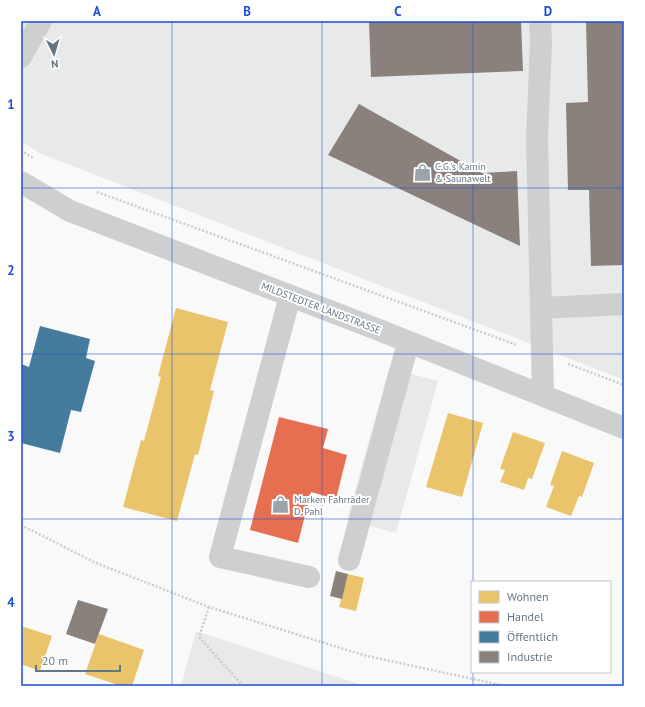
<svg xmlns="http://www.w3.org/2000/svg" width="645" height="707" viewBox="0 0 645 707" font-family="'PT Sans',sans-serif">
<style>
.built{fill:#e8e9e9}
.homes{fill:#e9c46a}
.shops{fill:#e76f51}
.public{fill:#457b9d}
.industry{fill:#8a817c}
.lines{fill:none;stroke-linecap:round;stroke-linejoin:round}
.path{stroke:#cbcccd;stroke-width:2.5;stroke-dasharray:2 2;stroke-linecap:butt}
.minor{stroke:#cecfd0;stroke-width:22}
.grid{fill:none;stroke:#1d4ed8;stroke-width:1;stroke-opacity:0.55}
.labels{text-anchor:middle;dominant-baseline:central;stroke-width:4;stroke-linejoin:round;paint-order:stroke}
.poi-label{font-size:10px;fill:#657683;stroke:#fff;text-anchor:start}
.street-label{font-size:10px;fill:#657683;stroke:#fff}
.neatline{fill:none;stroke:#1d4ed8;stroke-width:1.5}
.grid-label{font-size:13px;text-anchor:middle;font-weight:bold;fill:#1d4ed8}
</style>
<rect width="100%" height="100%" fill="#f9f9f9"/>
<!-- built -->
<g class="built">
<path d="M21 21H624V380L39 153 21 141Z"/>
<path d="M389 368 438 381 396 533 347 520Z"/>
<path d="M196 631 365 686H181Z"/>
</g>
<!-- homes -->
<g class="homes">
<path d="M176 308 228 322 210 390 214 391 198 455 195 454 177 521 123 507 141 440 144 441 161 377 158 376Z"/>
<path d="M448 413 483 423 462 497 426 487Z"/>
<path d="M513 432 545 443 532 479 528 478 524 490 500 482 505 470 500 469Z"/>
<path d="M562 451 594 463 582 497 579 496 571 516 546 507 554 486 550 485Z"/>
<path d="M348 574 364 578 356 611 339 607Z"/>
<path d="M21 626 52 636 40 671 21 664Z"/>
<path d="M99 634 144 650 132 686H121L85 674Z"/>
</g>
<!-- shops -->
<path class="shops" d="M279 417 328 429 323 448 347 455 336 499 311 492 298 543 250 530Z"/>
<!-- public -->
<path class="public" d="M40 326 90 339 86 358 95 361 81 412 71 410 60 453 21 443V364L29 367Z"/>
<!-- industry -->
<g class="industry">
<path d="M369 21H521L523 71 371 77Z"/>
<path d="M586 21H624V265L591 266 589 190H568L566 103 588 102Z"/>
<path d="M359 104 482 173 517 171 520 246 328 155Z"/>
<path d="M336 571 348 574 342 599 330 596Z"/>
<path d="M78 600 108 609 95 644 66 634Z"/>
</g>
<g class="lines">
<!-- path -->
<g class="path">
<path d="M21 150 33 158"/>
<path d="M97 192 517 345"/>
<path d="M568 364 624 385"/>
<path d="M21 525 96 563 209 607 363 655 505 686"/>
<path d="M209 607 199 637 243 686"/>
</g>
<!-- minor -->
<g class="minor">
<path d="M540 21 541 41 537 137 543 395"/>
<path d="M21 57 41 21"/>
<path d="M21 182 70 211 379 330 624 428"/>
<path d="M290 296 220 557 309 577"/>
<path d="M541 308 624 304"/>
<path d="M349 560 408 343"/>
</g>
</g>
<!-- grid -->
<path class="grid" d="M172 21V686M322 21V686M473 21V582M21 188H624M21 354H624M21 519H624M473 672V686"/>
<!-- icons -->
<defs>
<symbol id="shop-bare" viewBox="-9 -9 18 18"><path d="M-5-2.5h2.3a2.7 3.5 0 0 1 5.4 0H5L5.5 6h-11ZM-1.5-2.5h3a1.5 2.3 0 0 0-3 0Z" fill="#99a4ac" stroke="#fff" stroke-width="2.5" paint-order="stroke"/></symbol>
</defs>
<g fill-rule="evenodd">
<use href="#shop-bare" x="410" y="160" width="25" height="25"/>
<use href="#shop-bare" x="268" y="492" width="25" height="25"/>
</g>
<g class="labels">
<!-- poi labels -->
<g class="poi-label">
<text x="435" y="166">C.G.'s Kamin<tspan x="435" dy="12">&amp; Saunawelt</tspan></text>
<text x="294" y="499">Marken Fahrräder<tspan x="294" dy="12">D. Pahl</tspan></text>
</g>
<!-- street labels -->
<g class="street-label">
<text transform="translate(321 308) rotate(21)">MILDSTEDTER LANDSTRASSE</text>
</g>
</g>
<!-- border -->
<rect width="645" height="707" fill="none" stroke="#ffffff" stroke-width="44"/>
<!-- legend -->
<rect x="471" y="581" width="140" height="92" fill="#ffffff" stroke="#c1c8cd"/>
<rect x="479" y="591" width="20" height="12" fill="#e9c46a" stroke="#c1c8cd"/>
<text x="507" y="601" font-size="12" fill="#657683">Wohnen</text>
<rect x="479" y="611" width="20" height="12" fill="#e76f51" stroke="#c1c8cd"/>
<text x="507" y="621" font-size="12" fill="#657683">Handel</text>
<rect x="479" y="631" width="20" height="12" fill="#457b9d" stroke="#c1c8cd"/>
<text x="507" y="641" font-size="12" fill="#657683">Öffentlich</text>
<rect x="479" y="651" width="20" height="12" fill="#8a817c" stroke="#c1c8cd"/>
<text x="507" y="661" font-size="12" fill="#657683">Industrie</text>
<!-- north arrow -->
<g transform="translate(54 54) rotate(175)" stroke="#ffffff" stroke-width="3" paint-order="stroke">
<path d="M0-3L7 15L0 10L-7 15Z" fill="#657683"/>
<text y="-6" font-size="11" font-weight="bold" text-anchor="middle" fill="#657683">N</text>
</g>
<!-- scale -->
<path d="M36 665v6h84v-6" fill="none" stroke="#657683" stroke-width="2"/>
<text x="42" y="665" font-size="12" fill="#657683" stroke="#ffffff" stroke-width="3" paint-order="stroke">20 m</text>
<rect x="22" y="22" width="601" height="663" class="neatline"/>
<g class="grid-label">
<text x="97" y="16">A</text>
<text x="247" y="16">B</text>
<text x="398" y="16">C</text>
<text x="548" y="16">D</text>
<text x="11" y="109">1</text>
<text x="11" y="275">2</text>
<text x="11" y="441">3</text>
<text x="11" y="607">4</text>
</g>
</svg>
